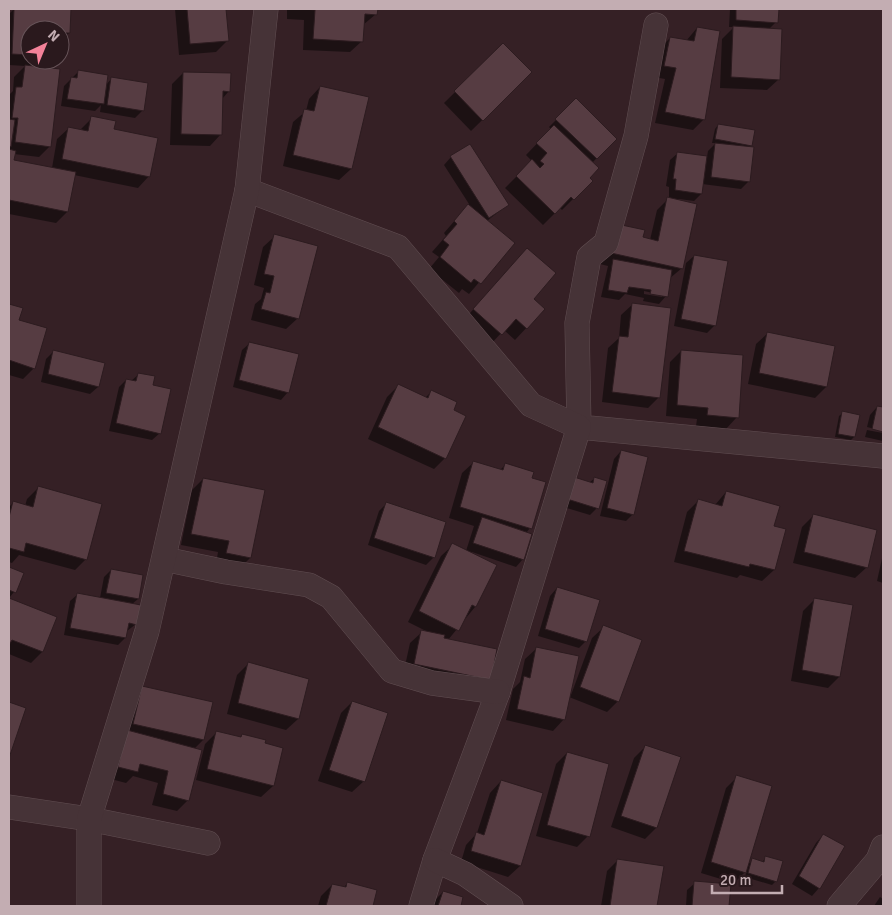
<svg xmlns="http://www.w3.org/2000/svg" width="892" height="915" viewBox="0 0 892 915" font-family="Signika,sans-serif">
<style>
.shadow{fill:#0007;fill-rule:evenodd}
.building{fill:#563c42;stroke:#2c1b1f}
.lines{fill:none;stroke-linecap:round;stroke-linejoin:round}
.minor-casing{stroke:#614e52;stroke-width:25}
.minor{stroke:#463337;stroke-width:24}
</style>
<rect width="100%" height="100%" fill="#352025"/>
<!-- shadow -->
<g class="shadow">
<path d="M14 9H70L69 33 62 39 65 52 60 57V30H30V60H57L54 63 42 62 37 67 50 146 39 157 14 154 12 161 52 168 57 139 69 128 80 130 92 118 113 130 149 176 138 188 74 175 67 212 56 223 9 214V95L13 91 14 77 25 66 9 65V14Z"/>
<path d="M175 9H225L227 41 216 52 179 55Z"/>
<path d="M287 9H376V14L363 25 362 41 350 52 303 50 304 20 287 19Z"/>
<path d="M730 9H777L776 22 769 29 779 79 767 90 720 88 722 39 734 27H729Z"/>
<path d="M697 28 704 119 693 130 655 123 665 79 654 77 659 49 670 38 686 41Z"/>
<path d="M503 45 531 72 471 131 444 103Z"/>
<path d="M78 72 106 85 112 78 143 110 135 118 100 112 101 105 95 111 61 106 64 86Z"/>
<path d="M183 73 229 91 222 99 221 134 210 146 170 145 172 84Z"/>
<path d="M320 87 351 169 339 180 283 166 293 122 306 111 309 99Z"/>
<path d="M576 100 615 139 592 163 588 178 591 181 562 210 560 208 543 225 505 188 532 161 526 155 551 129 549 127Z"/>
<path d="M718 125 751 145 748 148 749 181 741 189 702 184 701 194 694 201 679 199 682 268 669 279 666 296 659 304 643 301 644 298 625 294 619 300 601 297 608 266 600 264 606 237 650 240 657 210 669 198V187L666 186 670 160 678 153 707 157 708 151 716 143H712L715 129ZM644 291 662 295V297L644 294Z"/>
<path d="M451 157 507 205 487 221 513 243 469 294 462 289 459 293 429 269 439 257 432 252 446 236 444 233 469 204 444 165Z"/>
<path d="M275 236 298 318 286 329 251 320 255 304 261 299 264 288 254 285 263 247Z"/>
<path d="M694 256 715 325 707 333 674 326 686 263Z"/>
<path d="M516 261 532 299 544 309 515 340 504 330 490 345 463 321Z"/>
<path d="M633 304 659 397 648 408 602 402 608 348 619 338 621 315Z"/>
<path d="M9 305 21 309 18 321 34 368 23 379 9 375Z"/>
<path d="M768 333 826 387 815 398 748 384 756 344Z"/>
<path d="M250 343 288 392 281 400 233 387 242 350Z"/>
<path d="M54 351 98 387 90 394 41 382 46 359Z"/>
<path d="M681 351 737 417 726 429 696 426 697 419 666 416 670 362Z"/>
<path d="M139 374 151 386 160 433 152 440 109 431 119 387 126 380 131 381Z"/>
<path d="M398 386 425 398 431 392 445 458 434 469 368 439 387 397Z"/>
<path d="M877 407 883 408V431L867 427 870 415Z"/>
<path d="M843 413 854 437 851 440 835 437 839 416Z"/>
<path d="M867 430 883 433V441L865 437Z"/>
<path d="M621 451 633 514 626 521 600 516 614 459Z"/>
<path d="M474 462 500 470 506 464 530 479V528L526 533 523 559 516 567 472 552 475 607 448 640 490 680 403 675 410 643 422 632H428L408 622 441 556 453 545 466 551 474 526 449 518 462 473Z"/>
<path d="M595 478 597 508 590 515 560 506Z"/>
<path d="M203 479 250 558 239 569 216 564 218 552 181 545 192 490Z"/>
<path d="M38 488 86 559 75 570 19 555 12 563 9 562V507L13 503 25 506 27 499Z"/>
<path d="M726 492 773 527 774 570 762 581 740 575 737 578 674 562 687 512 699 500 715 505Z"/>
<path d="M386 504 434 557 426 565 368 545 379 511Z"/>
<path d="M813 516 867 567 855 578 793 563 802 527Z"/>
<path d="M883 554V583L877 581Z"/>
<path d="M9 568 22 574 14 592 9 598Z"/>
<path d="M111 570 138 599 132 604 136 624 127 631 125 638 118 645 64 635 70 601 78 594 100 598 104 577Z"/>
<path d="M557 588 586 641 579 648 538 636 550 596Z"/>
<path d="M815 599 839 677 828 688 791 681 803 611Z"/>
<path d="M9 600 55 618 42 652 31 663 9 654Z"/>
<path d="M604 627 618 701 607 712 569 697 564 719 553 731 506 720 513 689 520 682 525 659 537 648 571 695 592 638Z"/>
<path d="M249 663 308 679 298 719 286 730 227 714 237 675Z"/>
<path d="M142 687 203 740 194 749 188 800 177 811 152 805 158 783 133 776 126 783 107 778Z"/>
<path d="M352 702 364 781 352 792 318 781 341 713Z"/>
<path d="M216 733 239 738 242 735 273 786 261 797 196 780 205 744Z"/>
<path d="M645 747 679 758 656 828 645 839 611 827 634 758Z"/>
<path d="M567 753 588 836 577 847 536 836 556 764Z"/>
<path d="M737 777 747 865 753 860 762 862 766 858 776 881 772 885 745 877 747 870 734 883 701 873 726 788Z"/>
<path d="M501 781 542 794 520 866 508 877 461 862 466 845 477 833 490 793Z"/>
<path d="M823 835 819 888 812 896 792 884 816 843Z"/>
<path d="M618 860 662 868 656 906H601L607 871Z"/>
<path d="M695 883 730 885 728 906H686L687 890Z"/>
<path d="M347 884 376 891 372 906H318L321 896 332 885 343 888Z"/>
<path d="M443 892 462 898 459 906H433L435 900Z"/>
<path d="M880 897 883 899V906H874Z"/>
</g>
<!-- building -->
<g class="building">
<path d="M14 9H71L70 33H63V41H66V52H60V30H30V55L12 54Z"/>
<path d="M187 9H226L229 41 190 44Z"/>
<path d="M302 9H378L377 15 365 14 363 42 313 39 315 10Z"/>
<path d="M736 9H779L778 23 736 20Z"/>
<path d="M733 26 782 29 780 80 731 77Z"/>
<path d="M697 27 720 31 705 120 665 112 676 68 664 66 670 37 694 41Z"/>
<path d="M503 43 532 72 483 121 454 91Z"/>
<path d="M25 65 60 69 51 147 15 142 18 118H12L16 87H22Z"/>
<path d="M78 70 108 75 104 104 67 99 71 77 77 78Z"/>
<path d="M183 72 231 73 230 92 223 91 222 135 181 134Z"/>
<path d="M111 77 148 83 144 111 107 105Z"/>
<path d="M320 86 369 97 352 169 293 155 304 109 314 111Z"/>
<path d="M576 98 617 139 597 159 555 119Z"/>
<path d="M91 116 116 121 114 129 158 138 150 177 62 159 68 127 88 131Z"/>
<path d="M9 119 15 120 11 147 9 146Z"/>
<path d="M718 124 755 130 752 146 715 139Z"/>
<path d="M554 125 599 168 590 178 593 181 574 200 571 197 555 214 516 176 532 159 540 168 544 164 540 161 547 153 536 143Z"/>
<path d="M715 143 754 147 750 182 711 177Z"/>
<path d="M470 144 509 205 489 218 450 156Z"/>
<path d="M9 149 16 151 14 160 76 172 68 212 9 200Z"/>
<path d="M677 152 707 156 702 194 675 190 676 179H673Z"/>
<path d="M667 197 697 204 683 269 611 253 617 224 645 230 643 237 658 241Z"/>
<path d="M468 204 515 243 481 284 474 279 471 283 440 257 449 245 443 240 457 224 454 221Z"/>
<path d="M274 234 318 246 299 319 261 309 266 292 270 293 274 276 264 274Z"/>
<path d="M527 248 556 273 534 299 545 309 527 329 516 319 502 335 473 309Z"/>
<path d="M694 255 728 261 716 326 681 319Z"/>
<path d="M613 259 672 270 668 297 650 294 651 290 629 287 627 293 608 290Z"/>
<path d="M632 303 671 308 660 398 612 392 619 336 628 337Z"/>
<path d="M9 304 23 308 19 320 47 328 35 369 9 360Z"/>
<path d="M767 332 835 346 827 387 759 373Z"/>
<path d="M249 342 299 354 289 393 239 380Z"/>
<path d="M53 350 105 363 99 387 48 374Z"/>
<path d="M681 350 743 355 739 418 707 415 708 408 677 405Z"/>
<path d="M138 373 155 376 153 385 171 389 161 434 116 423 126 379 136 381Z"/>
<path d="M398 384 428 398 431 390 457 402 454 410 466 416 446 459 378 427Z"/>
<path d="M877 406 883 407V432L872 429Z"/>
<path d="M842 411 860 415 855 437 838 434Z"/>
<path d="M621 450 648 457 634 515 607 508Z"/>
<path d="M473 461 503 470 505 463 534 472 532 478 546 482 532 529 460 507Z"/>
<path d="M574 477 593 483 594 477 607 481 599 509 567 499Z"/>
<path d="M203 478 265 490 251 558 226 553 229 541 191 534Z"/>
<path d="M38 486 102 504 87 560 26 543 24 552 9 548V517L13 501 33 507Z"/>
<path d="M726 491 780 506 774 526 786 529 775 570 750 564 749 567 684 551 698 499 722 506Z"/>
<path d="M386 502 446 522 435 558 374 538Z"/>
<path d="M813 514 877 530 868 568 804 552Z"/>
<path d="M482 517 532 534 524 560 473 543Z"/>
<path d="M452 543 497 565 476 607 472 605 459 631 419 611Z"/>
<path d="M9 567 24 573 16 593 9 590Z"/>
<path d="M111 569 143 575 139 599 106 593Z"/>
<path d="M557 587 600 600 587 642 545 629Z"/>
<path d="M77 593 141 605 137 625 129 623 126 638 70 628Z"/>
<path d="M9 598 57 617 43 652 12 640 9 645Z"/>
<path d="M814 598 853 605 840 677 802 670Z"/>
<path d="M603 625 642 640 619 702 580 687Z"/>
<path d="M421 630 445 635 444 638 497 649 491 680 414 664Z"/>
<path d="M536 647 579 656 565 720 517 709 524 676 530 678Z"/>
<path d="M248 662 309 679 299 719 238 703Z"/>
<path d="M142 686 213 702 204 740 133 724Z"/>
<path d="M352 701 388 713 365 782 329 770Z"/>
<path d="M9 702 26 708 9 758Z"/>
<path d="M127 730 202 750 189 801 163 794 168 771 140 764 138 772 118 767Z"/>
<path d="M216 731 241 737 242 734 266 740 265 743 283 748 274 786 207 769Z"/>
<path d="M645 745 681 757 657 828 621 816Z"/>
<path d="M567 752 609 764 590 837 547 825Z"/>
<path d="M736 775 772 786 746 873 711 862Z"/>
<path d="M501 780 543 793 521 866 471 851 476 832 484 835Z"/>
<path d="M823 834 845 846 820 889 799 876Z"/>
<path d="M765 856 783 861 777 882 748 873 752 858 764 862Z"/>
<path d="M617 859 664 866 657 906H610Z"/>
<path d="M694 881 731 884 729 906H692Z"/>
<path d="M347 882 377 890 373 906H326L332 884 346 887Z"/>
<path d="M443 891 463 897 461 906H438Z"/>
</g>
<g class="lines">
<defs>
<g id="minor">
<path d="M656 25 636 136 620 193 606 243 589 257 577 323 579 427 883 456"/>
<path d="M247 190 398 247 531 405 579 427 498 692 435 860 421 906"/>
<path d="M164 559 226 572 309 585 331 597 392 671 432 683 498 692"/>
<path d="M9 807 89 819 208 843"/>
<path d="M435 860 465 874 511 906"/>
<path d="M89 906V819L147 631 247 190 266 9"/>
<path d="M839 906 878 860 883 847"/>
</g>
</defs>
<!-- minor casing -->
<use href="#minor" class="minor-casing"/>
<!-- minor -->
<use href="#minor" class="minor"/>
</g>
<!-- border -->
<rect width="892" height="915" fill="none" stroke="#c3adb2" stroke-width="20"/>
<!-- north arrow -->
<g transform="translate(45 45) rotate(44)"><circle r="24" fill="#2a191d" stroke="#675459"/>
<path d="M0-4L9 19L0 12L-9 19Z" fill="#f38299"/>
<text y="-8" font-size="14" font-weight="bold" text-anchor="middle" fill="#c3adb2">N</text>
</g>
<!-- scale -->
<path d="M712 885v8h70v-8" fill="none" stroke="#c3adb2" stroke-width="2.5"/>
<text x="720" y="885" font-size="15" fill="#c3adb2" stroke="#2a191d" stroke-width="4" paint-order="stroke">20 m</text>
</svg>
